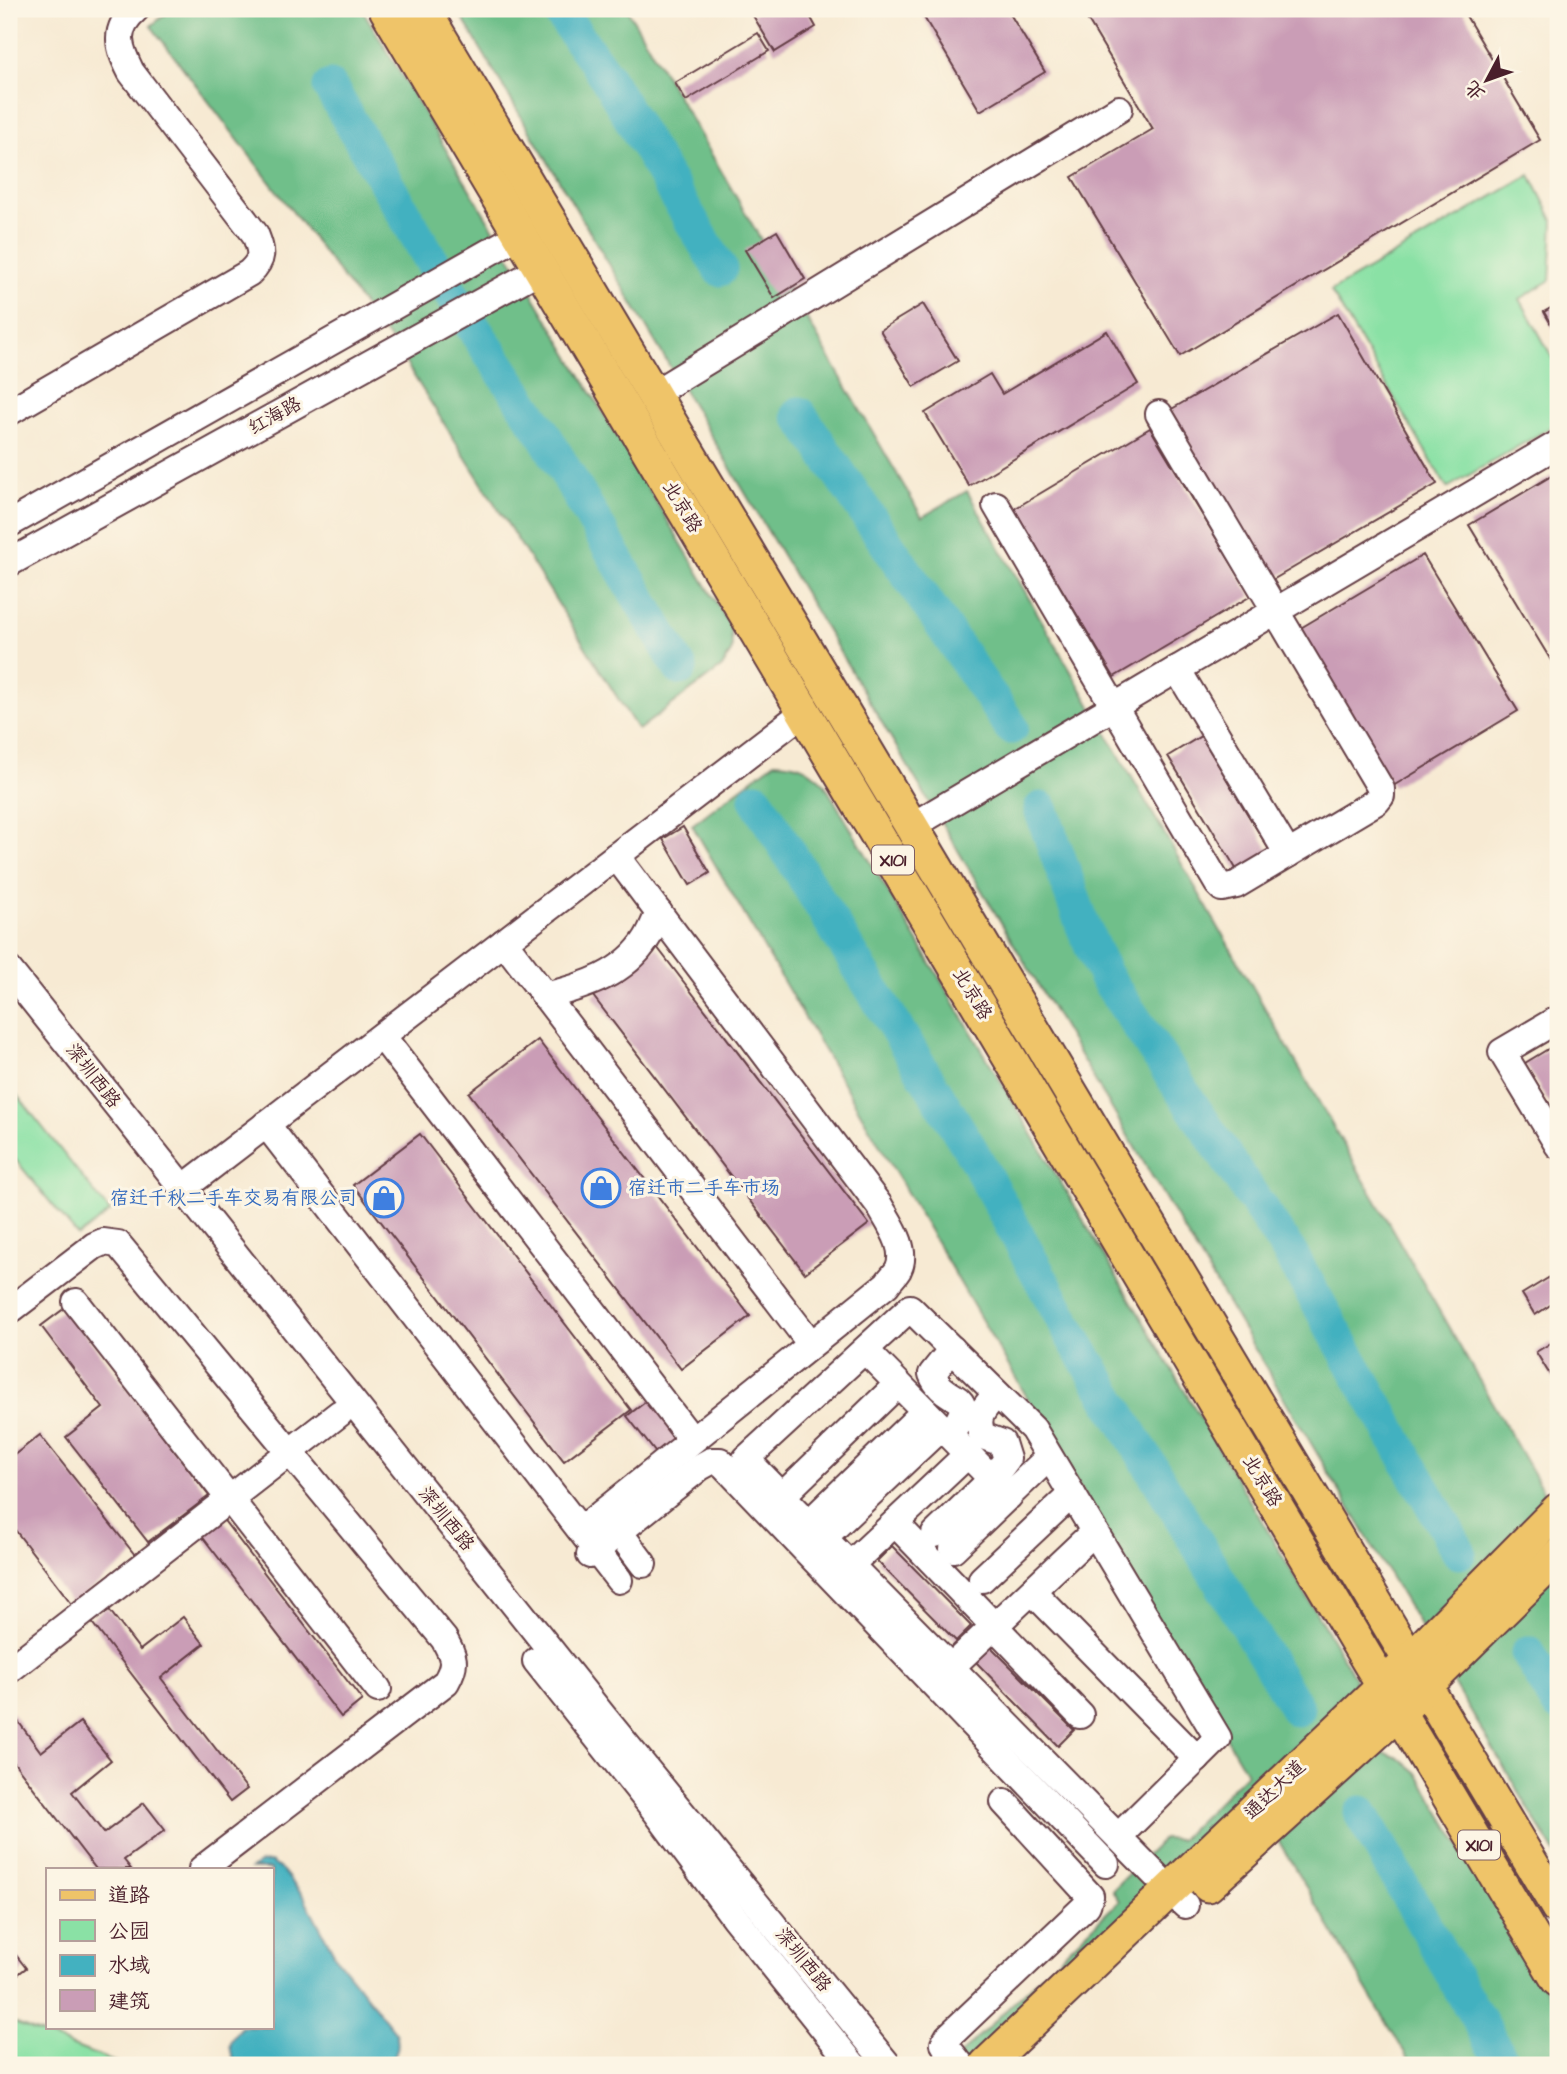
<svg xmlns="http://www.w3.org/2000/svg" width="1567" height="2074" viewBox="0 0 1567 2074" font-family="'Architects Daughter','LXGW WenKai TC',sans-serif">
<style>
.green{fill:#8ae1a5;stroke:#6a8068;stroke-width:2}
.forest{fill:#6fbf8a;stroke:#5c6f5a;stroke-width:2}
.water{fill:#43b1c0;stroke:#466876;stroke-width:2}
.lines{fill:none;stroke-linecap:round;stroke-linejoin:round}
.river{stroke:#43b1c0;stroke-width:35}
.building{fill:#ca9db6}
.minor-casing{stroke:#643d44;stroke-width:30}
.major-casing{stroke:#643d44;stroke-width:37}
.minor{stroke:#fff;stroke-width:26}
.major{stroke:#efc469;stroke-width:33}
.labels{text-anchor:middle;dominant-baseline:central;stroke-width:6;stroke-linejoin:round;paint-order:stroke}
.shield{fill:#fcf5e5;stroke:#7f5f63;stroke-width:2}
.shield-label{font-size:18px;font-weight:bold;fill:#4a1f2b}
.street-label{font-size:19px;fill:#4a1f2b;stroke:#fcf5e5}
.shop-label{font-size:19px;fill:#366cbe;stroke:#fcf5e5;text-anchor:start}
</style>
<rect width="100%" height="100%" fill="#fcf5e5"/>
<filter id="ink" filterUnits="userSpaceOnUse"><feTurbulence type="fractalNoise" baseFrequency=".0143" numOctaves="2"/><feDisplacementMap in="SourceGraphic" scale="14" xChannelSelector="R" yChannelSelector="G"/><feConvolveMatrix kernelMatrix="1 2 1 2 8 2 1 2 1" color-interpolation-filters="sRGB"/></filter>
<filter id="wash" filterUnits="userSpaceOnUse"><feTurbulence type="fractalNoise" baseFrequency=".00686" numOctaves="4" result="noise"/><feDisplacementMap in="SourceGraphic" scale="28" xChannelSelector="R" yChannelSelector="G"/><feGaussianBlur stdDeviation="1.57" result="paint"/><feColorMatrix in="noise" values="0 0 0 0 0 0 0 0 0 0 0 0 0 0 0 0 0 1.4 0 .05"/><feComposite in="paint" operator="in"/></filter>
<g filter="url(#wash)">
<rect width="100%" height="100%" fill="#f7ead3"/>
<!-- green -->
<g class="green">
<path d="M1530 175 1553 220 1550 280 1520 299 1558 368V423L1447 488 1331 291Z"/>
<path d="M9 1085 110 1212 78 1236 9 1152Z"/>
<path d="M9 2021 122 2065H9Z"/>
</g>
<!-- forest -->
<g class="forest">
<path d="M172 9H362L731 627 732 650 722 667 638 730 395 346 151 26Z"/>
<path d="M457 9H627L922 517 967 491 1558 1517V1858Z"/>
<path d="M775 762C798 763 806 766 823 782L1355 1678 1350 1707 971 2065H949L1119 1901 1112 1890 1163 1839 1180 1840 1247 1773 692 825Z"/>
<path d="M1378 1751 1399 1758 1417 1773 1558 2010V2065H1412L1275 1835Z"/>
</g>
<!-- water -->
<path class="water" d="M271 1862 283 1871 304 1897 337 1959 396 2033C400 2047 397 2054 388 2065H235C229 2046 227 2043 241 2027H271V1869H251L260 1863Z"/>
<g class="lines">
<!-- river -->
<g class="river">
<path d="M558 9 607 78 720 269"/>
<path d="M330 87 448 289 543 433 680 668"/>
<path d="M799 414 1011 727"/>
<path d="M756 799 972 1152 1073 1338 1297 1709"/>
<path d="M1041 809 1083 926 1104 974 1290 1253 1459 1552"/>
<path d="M1528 1653 1558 1704"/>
<path d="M1361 1813 1504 2065"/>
</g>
</g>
<g id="blocks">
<!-- building -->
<g class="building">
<path d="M762 9H806L816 27 775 52 752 14Z"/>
<path d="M919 9H1007L1045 72 980 111Z"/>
<path d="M1081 9H1462L1540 140 1180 356 1072 177 1153 129Z"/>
<path d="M758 33 769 51 686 101 675 83Z"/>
<path d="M777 231 805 279 774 298 745 250Z"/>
<path d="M923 304 958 361 914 387 880 330Z"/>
<path d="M1558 304V337L1544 312Z"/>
<path d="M1338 313 1437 484 1269 582 1170 410Z"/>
<path d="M1107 331 1138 384 969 486 925 413 990 374 1002 394Z"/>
<path d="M1150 428 1251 596 1114 677 1014 509Z"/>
<path d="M1558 472V672L1469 525Z"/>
<path d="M1423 555 1518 711 1393 786 1299 629Z"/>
<path d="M1201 736 1271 853 1238 872 1168 756Z"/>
<path d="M683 827 710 873 690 885 663 839Z"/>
<path d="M657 947 869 1224 805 1273 593 996Z"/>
<path d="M538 1040 750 1316 681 1369 469 1093Z"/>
<path d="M1558 1043V1119L1525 1063Z"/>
<path d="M420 1134 631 1410 564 1461 353 1185Z"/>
<path d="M1558 1272V1300L1535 1315 1522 1294Z"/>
<path d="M65 1308 209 1496 148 1542 66 1437 103 1408 41 1326Z"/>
<path d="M1551 1343 1558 1354V1381L1555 1383 1536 1352Z"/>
<path d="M652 1397 698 1456 673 1475 627 1416Z"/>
<path d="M40 1435 135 1555 72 1604 9 1522V1459Z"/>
<path d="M222 1518 362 1700 341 1717 201 1535Z"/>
<path d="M892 1546 971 1626 956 1641 877 1561Z"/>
<path d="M107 1607 140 1650 183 1617 204 1644 161 1678 247 1789 230 1802 90 1620Z"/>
<path d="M991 1647 1074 1730 1058 1746 976 1662Z"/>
<path d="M9 1709 41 1752 80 1722 111 1760 72 1792 104 1833 144 1803 165 1830 124 1860 131 1869H96L9 1756Z"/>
<path d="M9 1946 26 1968 9 1981Z"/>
</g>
</g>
</g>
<g filter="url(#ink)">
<use href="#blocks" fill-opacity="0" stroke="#643d44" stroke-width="2"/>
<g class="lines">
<defs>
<g id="minor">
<path d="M653 394 1119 109"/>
<path d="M9 412 249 273C264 259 262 252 255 234L131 72C119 48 112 30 136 9"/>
<path d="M996 505 1218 884 1222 888 1236 885 1377 801 1381 796V789L1159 414"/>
<path d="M9 524 521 234"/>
<path d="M9 563 541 269"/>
<path d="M1177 669 1288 854"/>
<path d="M912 826 1558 444"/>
<path d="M504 942 811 1344"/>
<path d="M9 970 603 1716 888 2065"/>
<path d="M545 996C583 987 625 974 647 938 652 930 655 921 659 913"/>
<path d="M1558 1019 1502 1052 1558 1145"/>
<path d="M382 1036 692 1440"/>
<path d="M266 1124 619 1580"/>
<path d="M182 1189 804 712"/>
<path d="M76 1302 378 1689"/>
<path d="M9 1311 94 1246 103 1242 118 1244 444 1639C454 1657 457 1663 446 1682L202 1869"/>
<path d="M865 1350 1009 1496"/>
<path d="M949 1435C983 1390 944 1406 932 1374L952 1349"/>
<path d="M782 1496 898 1384"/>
<path d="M809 1523 925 1411"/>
<path d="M895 1523 1080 1715"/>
<path d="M581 1530 887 1284C890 1279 895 1275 898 1270 909 1249 889 1223 879 1205L616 856"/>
<path d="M619 1532 643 1564"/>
<path d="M935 1534 992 1479 1007 1459 1002 1443 983 1436C973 1417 985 1407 997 1394"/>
<path d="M823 1538 941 1427"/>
<path d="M953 1549 1049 1457"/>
<path d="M590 1555 700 1467 711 1461H720L1106 1864"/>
<path d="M850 1565 968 1454"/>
<path d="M982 1579 1072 1494"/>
<path d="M1032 1591 1197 1759"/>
<path d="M536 1661 657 1813 734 1917 853 2065"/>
<path d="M951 1667 1094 1532"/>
<path d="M9 1670 340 1413"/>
<path d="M1118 1837 1218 1738 1033 1429 910 1308 746 1459 782 1496 1185 1905"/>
<path d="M961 2065 944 2044 948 2037 1087 1905 1090 1896 1004 1802"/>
</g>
<g id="major">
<path d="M386 9 1558 1980"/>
<path d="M423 9 1558 1908"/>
<path d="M1208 1885 1400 1711 1558 1556"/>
<path d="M986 2065 1384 1686 1558 1510"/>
</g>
</defs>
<!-- minor casing -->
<use href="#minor" class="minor-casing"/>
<!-- major casing -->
<use href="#major" class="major-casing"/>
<!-- minor -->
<use href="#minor" class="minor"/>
<!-- major -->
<use href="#major" class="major"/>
</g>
</g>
<!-- icons -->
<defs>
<symbol id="shop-ring" viewBox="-11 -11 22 22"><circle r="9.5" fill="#fcf5e5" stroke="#3f7fe0" stroke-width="1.5"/><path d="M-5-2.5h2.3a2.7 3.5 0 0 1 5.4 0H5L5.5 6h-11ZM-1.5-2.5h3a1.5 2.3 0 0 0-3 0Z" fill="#3f7fe0"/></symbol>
</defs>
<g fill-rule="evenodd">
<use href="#shop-ring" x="579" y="1166" width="44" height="44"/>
<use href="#shop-ring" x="362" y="1176" width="44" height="44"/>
</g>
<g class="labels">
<!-- shield labels -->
<g class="shield">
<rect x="872" y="845.5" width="42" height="29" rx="5"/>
<rect x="1458" y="1830.5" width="42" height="29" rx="5"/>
</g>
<g class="shield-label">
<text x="893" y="860">X101</text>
<text x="1479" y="1845">X101</text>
</g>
<!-- street labels -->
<g class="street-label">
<text transform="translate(275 416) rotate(-29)">红海路</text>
<text transform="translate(682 507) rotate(59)">北京路</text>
<text transform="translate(972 994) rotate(59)">北京路</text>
<text transform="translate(93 1076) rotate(52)">深圳西路</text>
<text transform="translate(1262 1481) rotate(59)">北京路</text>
<text transform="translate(446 1519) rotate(51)">深圳西路</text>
<text transform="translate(1275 1790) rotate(-44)">通达大道</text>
<text transform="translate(803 1960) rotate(51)">深圳西路</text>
</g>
<!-- shop labels -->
<g class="shop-label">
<text x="628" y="1188">宿迁市二手车市场</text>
<text x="357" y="1198" text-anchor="end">宿迁千秋二手车交易有限公司</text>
</g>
</g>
<!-- margin -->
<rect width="1567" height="2074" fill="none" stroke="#fcf5e5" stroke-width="35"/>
<!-- legend -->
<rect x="46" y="1868" width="228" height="161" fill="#fcf5e5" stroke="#b59f9b" stroke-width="2"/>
<rect x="60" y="1890" width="35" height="10" fill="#efc469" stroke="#b59f9b" stroke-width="2"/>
<text x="108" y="1902" font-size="21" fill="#4a1f2b">道路</text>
<rect x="60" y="1920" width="35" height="21" fill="#8ae1a5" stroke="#b59f9b" stroke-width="2"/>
<text x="108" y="1938" font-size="21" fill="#4a1f2b">公园</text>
<rect x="60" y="1955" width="35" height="21" fill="#43b1c0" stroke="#b59f9b" stroke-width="2"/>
<text x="108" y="1972" font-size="21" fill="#4a1f2b">水域</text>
<rect x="60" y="1990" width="35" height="21" fill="#ca9db6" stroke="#b59f9b" stroke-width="2"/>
<text x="108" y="2008" font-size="21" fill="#4a1f2b">建筑</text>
<!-- north arrow -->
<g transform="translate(1487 80) rotate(229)" stroke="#fcf5e5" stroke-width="5" paint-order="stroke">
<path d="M0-5L12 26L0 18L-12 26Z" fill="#4a1f2b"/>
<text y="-10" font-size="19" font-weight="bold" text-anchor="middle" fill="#4a1f2b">北</text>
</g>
</svg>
